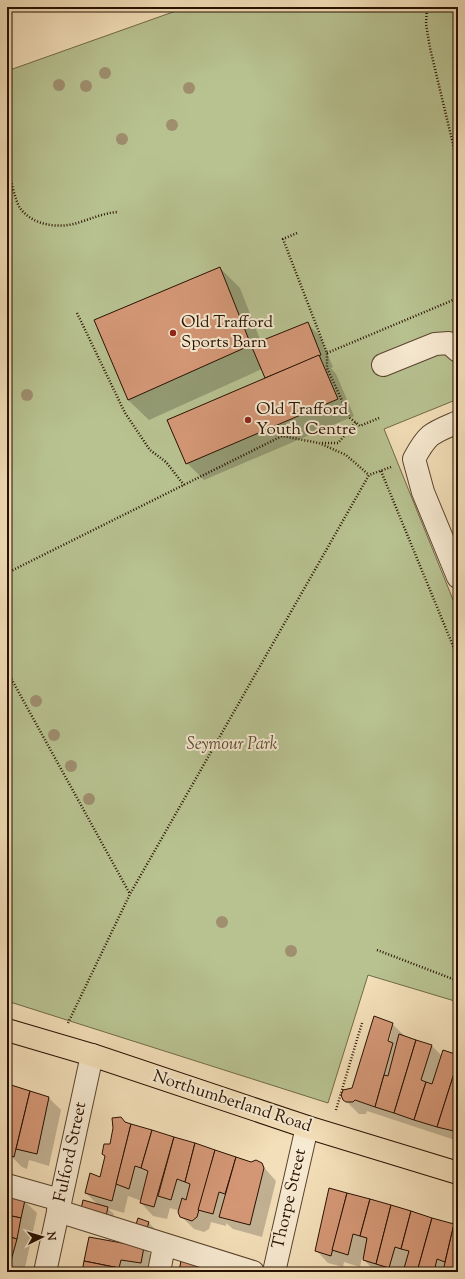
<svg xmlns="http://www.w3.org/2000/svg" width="465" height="1279" viewBox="0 0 465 1279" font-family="'Sorts Mill Goudy',serif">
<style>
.green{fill:#b8c291;stroke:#706948}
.shadow{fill:#0003;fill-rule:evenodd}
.building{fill:#d59877;stroke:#271000}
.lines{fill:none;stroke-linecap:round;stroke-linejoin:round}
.minor-casing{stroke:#5a442e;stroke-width:24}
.major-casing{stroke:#271000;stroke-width:24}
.path{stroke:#271000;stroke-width:2.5;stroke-dasharray:1 2;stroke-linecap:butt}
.minor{stroke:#f7ead2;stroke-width:22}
.major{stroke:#f3dfb9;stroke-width:22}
.tree{fill:#9f8f6f}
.poi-dot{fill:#8f2418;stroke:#f7ead2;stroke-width:1.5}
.labels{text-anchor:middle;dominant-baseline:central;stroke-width:4;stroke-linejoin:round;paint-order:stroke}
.poi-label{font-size:17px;fill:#271000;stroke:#f7ead2;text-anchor:start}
.park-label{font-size:17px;font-style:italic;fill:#5a4e33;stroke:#f7ead2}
.street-label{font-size:17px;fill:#271000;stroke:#f7ead2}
</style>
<rect width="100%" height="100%" fill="#f3dfb9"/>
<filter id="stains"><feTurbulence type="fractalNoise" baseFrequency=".005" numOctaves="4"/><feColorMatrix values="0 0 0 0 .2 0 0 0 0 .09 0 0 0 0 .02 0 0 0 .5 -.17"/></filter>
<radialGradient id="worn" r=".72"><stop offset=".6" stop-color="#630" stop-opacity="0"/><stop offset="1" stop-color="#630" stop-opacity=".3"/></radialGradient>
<!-- green -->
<path class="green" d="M187 7H242L245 12 257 7H458V399L384 429 458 612V1002L368 975 328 1103 7 1001V71Z"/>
<!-- shadow -->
<g class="shadow">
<path d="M233 7H244L236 10Z"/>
<path d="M220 268 240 288 261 342 307 323 320 336 333 367 331 368 336 374 354 416 204 480 187 463 267 379 262 369 149 420 128 400Z"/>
<path d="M392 1024 405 1036 432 1046 442 1056H458V1141L367 1111 366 1114H359L344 1099 352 1088ZM390 1030H392L388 1046H386Z"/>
<path d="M7 1084 48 1097 61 1110 49 1166 29 1160 27 1169 22 1167 10 1155 11 1152 7 1148Z"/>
<path d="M126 1123 195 1144 251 1163 261 1164 276 1181 262 1237 233 1229 226 1223V1226L211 1222 209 1229 204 1232 194 1229 181 1216 180 1211 170 1208 167 1219 153 1216 141 1203 142 1201 128 1196 124 1213 107 1208 114 1214 111 1227 99 1206 86 1193 101 1179 111 1145Z"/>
<path d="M330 1190 458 1226V1272H376L362 1258 360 1267 344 1262 343 1267 328 1263 316 1250Z"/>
<path d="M24 1201 37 1213 24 1272H7Z"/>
<path d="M149 1223 155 1229 152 1240 135 1231Z"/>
<path d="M89 1239 144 1248 156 1260 154 1272H82Z"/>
<path d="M180 1271 239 1272H181Z"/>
</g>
<!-- building -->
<g class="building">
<path d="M220 267 251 345 128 400 94 320Z"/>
<path d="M308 322 321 355 265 378 251 345Z"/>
<path d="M319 355 338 399 186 464 167 420Z"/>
<path d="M374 1016 393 1023 388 1041 393 1043 375 1107 355 1100 353 1102H346L343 1100 341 1095 343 1090 352 1088Z"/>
<path d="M399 1034 416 1040 394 1113 375 1107 384 1075 388 1076Z"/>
<path d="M416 1040 432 1045 421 1080 426 1082 414 1120 394 1113Z"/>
<path d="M443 1050 458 1055V1061L437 1127 414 1120 426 1082 432 1084Z"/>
<path d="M458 1061V1132L437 1127Z"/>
<path d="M8 1084 30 1091 14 1157 9 1155 11 1146 7 1144Z"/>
<path d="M30 1091 49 1097 37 1154 16 1149Z"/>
<path d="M121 1117 125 1122 131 1124 112 1201 85 1193 90 1173 100 1177 105 1156 102 1154 104 1144H110L113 1128 112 1118Z"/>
<path d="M131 1124 152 1130 141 1168 135 1166 129 1189 116 1184Z"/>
<path d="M152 1130 174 1137 154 1207 140 1203 148 1171 141 1168Z"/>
<path d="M174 1137 195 1143 185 1182 177 1179 171 1200 158 1196Z"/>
<path d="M195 1143 215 1150 197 1217 192 1221 180 1217 178 1212 182 1198 186 1200 190 1184 185 1182Z"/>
<path d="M215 1150 236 1157 225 1194 219 1192 213 1214 198 1210Z"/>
<path d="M236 1157 251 1162 256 1160 262 1163 264 1168 250 1225 219 1217Z"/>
<path d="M329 1188 347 1193 331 1256 315 1251Z"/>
<path d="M347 1193 370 1199 360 1236 353 1234 348 1255 332 1250Z"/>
<path d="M7 1194 25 1200 21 1218 7 1215Z"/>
<path d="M370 1199 391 1205 376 1264 363 1260 367 1238 360 1236Z"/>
<path d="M83 1200 108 1207 105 1221 80 1214Z"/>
<path d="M391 1205 411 1211 401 1249 395 1247 389 1268 376 1264Z"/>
<path d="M411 1211 432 1218 417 1272H403L409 1251 401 1249Z"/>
<path d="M7 1215 21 1218 17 1239 7 1236Z"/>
<path d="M138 1218 149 1222 145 1234 134 1231Z"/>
<path d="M432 1218 454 1224 445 1262 437 1259 434 1272H417Z"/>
<path d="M454 1224 458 1225V1272H445L443 1271Z"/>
<path d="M7 1236 17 1239 12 1257 7 1256Z"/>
<path d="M89 1237 144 1247 141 1263 121 1260 119 1268 84 1261Z"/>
<path d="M7 1256 12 1257 9 1272H7Z"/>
<path d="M182 1256 237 1272 179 1271Z"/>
<path d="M84 1261 119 1268 118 1272H82Z"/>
</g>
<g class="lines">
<defs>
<g id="minor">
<path d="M383 365 435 344 449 343 458 351"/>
<path d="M458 422C432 433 428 433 414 459L423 492 458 577"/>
<path d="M7 1185 60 1200"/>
<path d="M58 1211 253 1272"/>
<path d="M45 1272 92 1055"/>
<path d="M159 1272 164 1246"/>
<path d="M274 1272 307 1127"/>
</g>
<path id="major" d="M7 1030 92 1055 307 1127 458 1173"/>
</defs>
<!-- minor casing -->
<use href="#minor" class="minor-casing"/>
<!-- major casing -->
<use href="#major" class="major-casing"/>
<!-- path -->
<g class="path">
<path d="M427 7 426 24 430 48 458 165"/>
<path d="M7 166C10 176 15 201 20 208 32 225 58 229 77 223 91 219 103 213 118 212"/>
<path d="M297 233 283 239 327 353V368L350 418 360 426 379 418"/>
<path d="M77 313 125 413 150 450 166 462 184 485"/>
<path d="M327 353 458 298"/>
<path d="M322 443H338L356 422"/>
<path d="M381 471 458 658"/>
<path d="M7 573 282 436 319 443 346 455 369 475"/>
<path d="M7 671 130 894"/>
<path d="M377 950 458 981"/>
<path d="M68 1023 130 894 369 475 391 467"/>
<path d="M336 1110 362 1023"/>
</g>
<!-- minor -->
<use href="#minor" class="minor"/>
<!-- major -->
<use href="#major" class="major"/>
</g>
<!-- trees -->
<g class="tree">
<circle cx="105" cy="73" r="6"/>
<circle cx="59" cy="85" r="6"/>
<circle cx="86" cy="86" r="6"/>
<circle cx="189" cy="88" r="6"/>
<circle cx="172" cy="125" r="6"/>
<circle cx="122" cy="139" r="6"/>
<circle cx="27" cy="395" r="6"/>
<circle cx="36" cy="701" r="6"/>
<circle cx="54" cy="735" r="6"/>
<circle cx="71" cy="766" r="6"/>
<circle cx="89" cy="799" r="6"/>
<circle cx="222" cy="922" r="6"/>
<circle cx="291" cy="951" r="6"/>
</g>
<!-- markers -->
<g class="poi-dot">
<circle cx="173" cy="333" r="4"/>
<circle cx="248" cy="420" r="4"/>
</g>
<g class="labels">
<!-- poi labels -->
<g class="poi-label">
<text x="181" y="323">Old Trafford<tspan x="181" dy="20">Sports Barn</tspan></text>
<text x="256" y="410">Old Trafford<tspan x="256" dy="20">Youth Centre</tspan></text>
</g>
<!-- park labels -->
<g class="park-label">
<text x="232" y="745">Seymour Park</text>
</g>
<!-- street labels -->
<g class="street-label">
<text transform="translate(232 1102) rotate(18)">Northumberland Road</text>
<text transform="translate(71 1152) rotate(-78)">Fulford Street</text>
<text transform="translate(290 1199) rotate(-77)">Thorpe Street</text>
</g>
</g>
<!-- margin -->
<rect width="465" height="1279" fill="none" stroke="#f3dfb9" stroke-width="24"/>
<rect x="8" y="8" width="449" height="1263" fill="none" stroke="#271000" stroke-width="2"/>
<rect x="12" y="12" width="441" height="1255" fill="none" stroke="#271000"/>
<!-- north arrow -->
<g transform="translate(42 1237) rotate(85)" stroke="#f7ead2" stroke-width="3" paint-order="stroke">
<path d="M0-3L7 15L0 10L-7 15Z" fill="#271000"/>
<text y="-6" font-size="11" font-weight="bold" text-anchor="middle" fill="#271000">N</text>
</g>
<rect width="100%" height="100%" filter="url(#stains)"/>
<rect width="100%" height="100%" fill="url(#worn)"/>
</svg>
